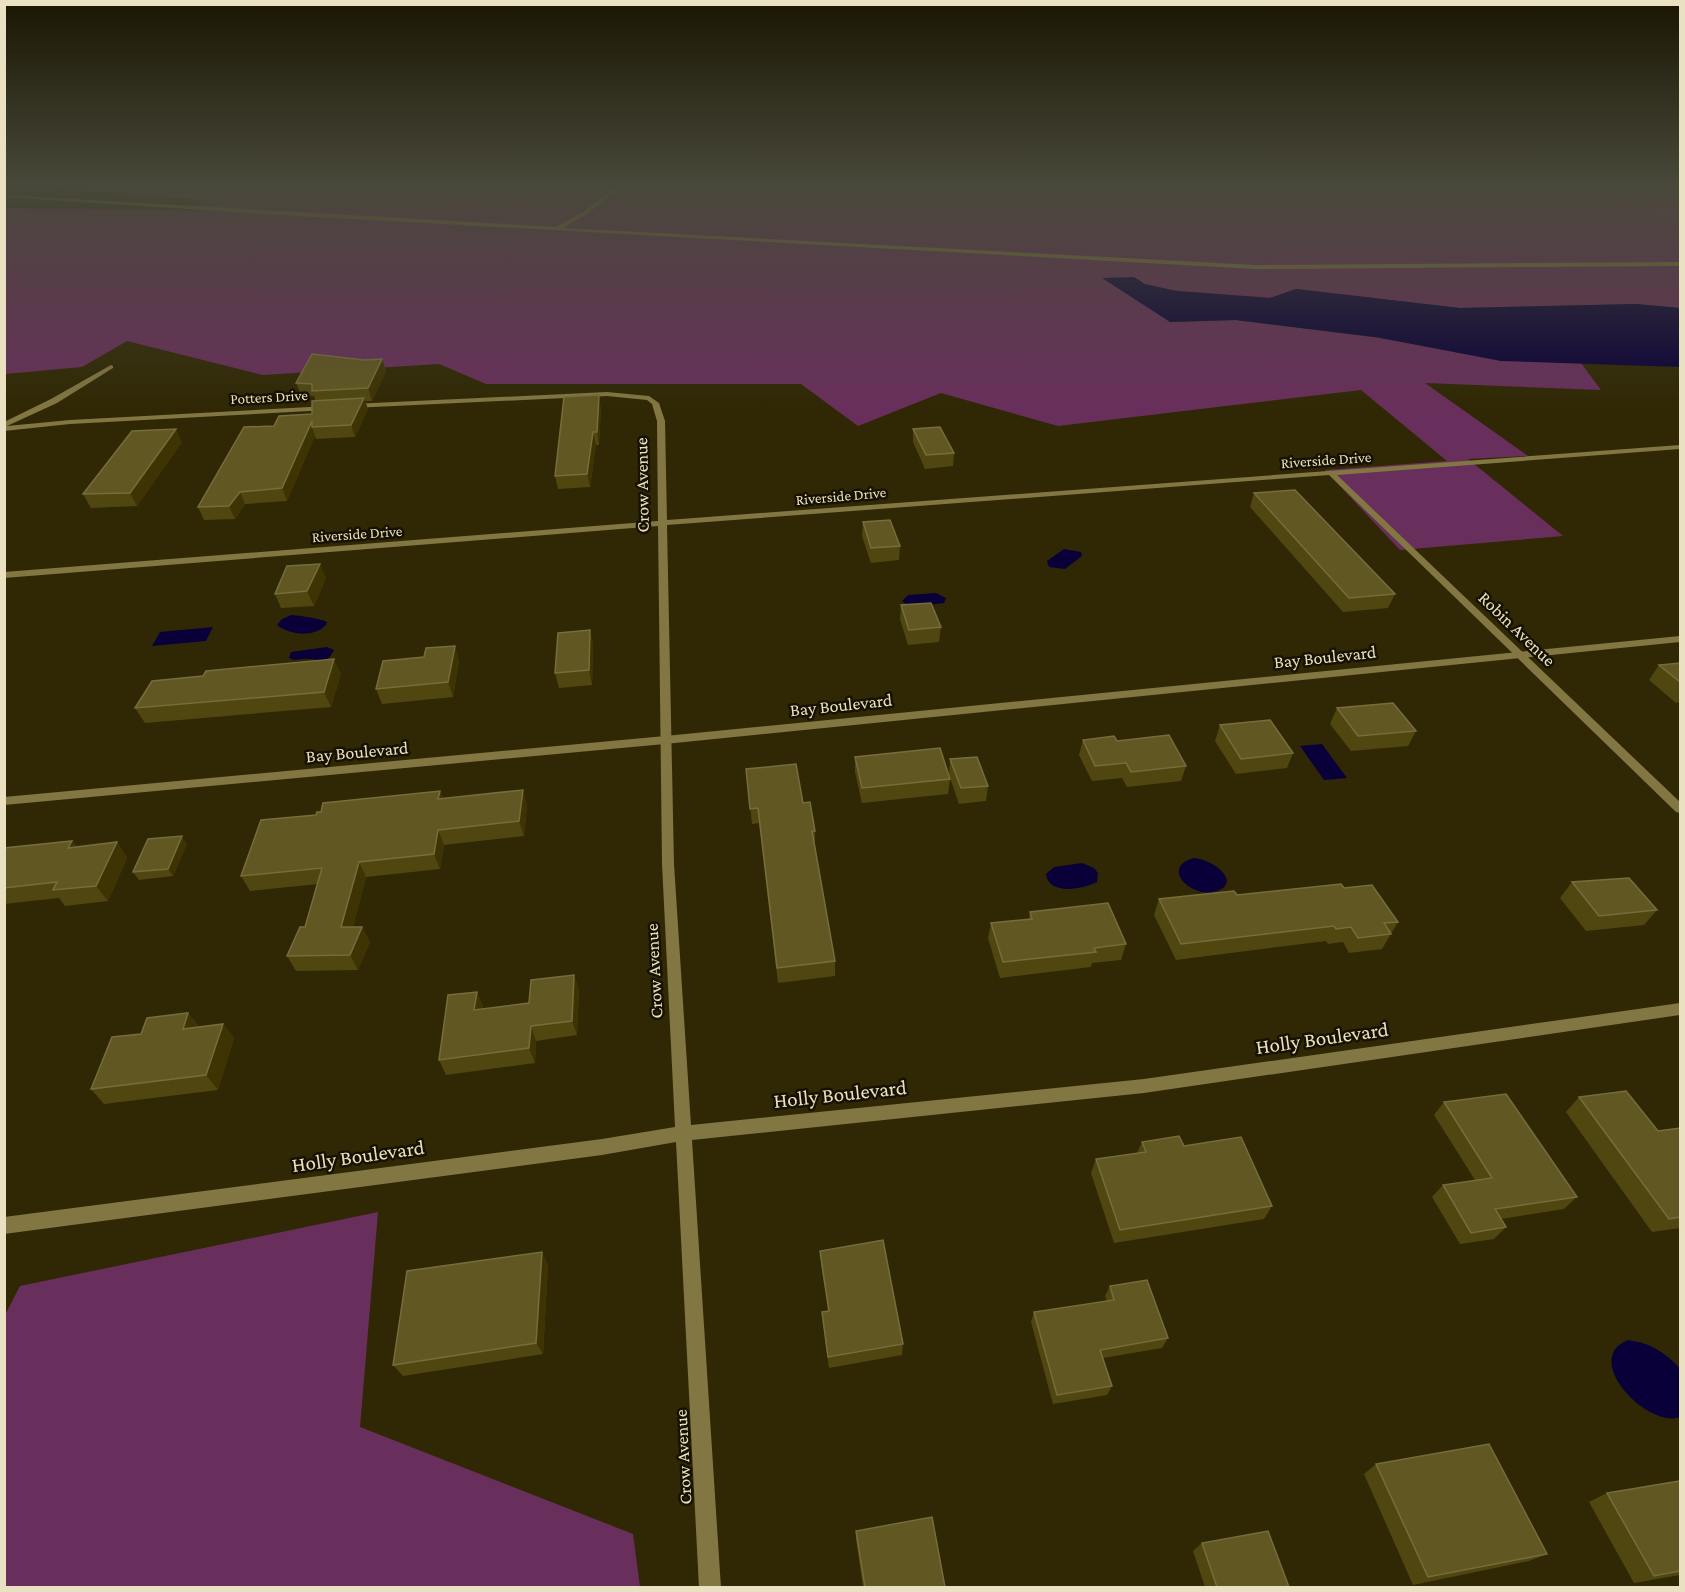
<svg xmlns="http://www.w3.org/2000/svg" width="1685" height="1592" viewBox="0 0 1685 1592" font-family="'Crimson Pro',serif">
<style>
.green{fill:#692f5c}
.forest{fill:#733865}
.water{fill:#0a0039}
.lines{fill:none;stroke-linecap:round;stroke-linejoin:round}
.minor{fill:#827642;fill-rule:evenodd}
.tertiary{fill:#827642;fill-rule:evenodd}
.wall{fill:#504710}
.shaded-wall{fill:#3d3303}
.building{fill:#615723;stroke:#766d3c;stroke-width:1.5}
.labels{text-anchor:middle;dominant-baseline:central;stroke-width:5;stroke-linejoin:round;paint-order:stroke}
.far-street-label{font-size:15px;fill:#e9e1c1;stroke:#171100}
.street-label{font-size:18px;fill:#e9e1c1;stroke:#171100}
.near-street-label{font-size:21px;fill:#e9e1c1;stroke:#171100}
</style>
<rect width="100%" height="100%" fill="#302804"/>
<!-- green -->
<g class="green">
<path d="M20 185H412L413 188 521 210 541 193 498 188 502 185H1589L1680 223V308L1636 304 1460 308 1296 289 1271 298 1153 289 1170 322 1237 320 1581 363 1601 390 1425 383 1528 456 1468 459 1563 536 1400 550 1325 470 1447 461 1361 390 1058 426 941 393 858 426 801 384H486L439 364 263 375 127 341 82 367 5 374 4 208 197 210V206L203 200Z"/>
<path d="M378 1212 360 1427 633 1534 640 1587H5V1315L20 1286Z"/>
</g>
<!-- forest -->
<g class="forest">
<path d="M412 185H502L499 188 542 193 521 210 413 188Z"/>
<path d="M1590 185H1680V223H1679Z"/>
</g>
<!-- water -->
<g class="water">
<path d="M1134 277 1145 284 1177 291 1270 298 1296 289 1460 308 1636 304 1680 308V367L1501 361 1375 337 1235 320 1170 322 1102 278Z"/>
<path d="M1064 549 1081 552 1082 556 1065 569 1049 567 1047 561Z"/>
<path d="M936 593 946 598 944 603 910 607 902 601 908 595Z"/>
<path d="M291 615C297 615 323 619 327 622L326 625C314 638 289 635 277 625L282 619Z"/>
<path d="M213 627 206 641 152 646 160 632Z"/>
<path d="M327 647 334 650C327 664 322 660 309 659 301 658 296 662 289 658L291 652Z"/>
<path d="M1322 744 1347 778 1324 780 1300 746Z"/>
<path d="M1194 858C1216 860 1244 885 1213 892 1190 897 1160 867 1194 858Z"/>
<path d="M1082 863 1094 868 1098 873 1097 882C1084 889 1048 896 1046 874L1054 867Z"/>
<path d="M1628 1340C1651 1343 1664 1352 1680 1368V1417C1653 1428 1595 1375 1616 1348 1618 1345 1624 1342 1628 1340Z"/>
</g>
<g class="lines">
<!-- minor -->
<g class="minor">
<path d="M619 185H624L587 214 563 228 1255 265 1680 262V266L1255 269 264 214 4 197V195L556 227 583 212Z"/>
<path d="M111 365 113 366V368L57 403 7 426 70 420 328 406 332 408 328 410 70 424 4 431V422L51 399Z"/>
<path d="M607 392 649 396 659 403 665 421 667 520 1680 445V449L1337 475 1680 802V813L1676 812 1329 475 667 525 674 864 691 1125 1144 1079 1680 1003V1015L1144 1093 692 1140 721 1588H699L676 1142 602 1155 4 1234V1217L602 1139 675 1127 662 864 658 526 4 578V572L658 521 657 421 652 404 647 400 607 396 352 408 348 406 352 404Z"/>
</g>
<!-- tertiary -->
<path class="tertiary" d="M1680 636V642L665 744 4 805V797L665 736Z"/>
</g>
<!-- wall -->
<g class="wall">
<path d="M382 359 386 371 372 401H365L368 409 355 437 316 439 315 436 287 501 245 504 235 519 204 520 198 507 274 426 312 414 315 400 314 396 301 395 296 383 364 360Z"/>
<path d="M601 408 599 445H596L590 487 558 489 555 476Z"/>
<path d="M913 429 954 453 953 466 925 469 913 442Z"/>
<path d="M182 442 137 506 91 508 83 494Z"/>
<path d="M1254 493 1395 594 1388 608 1343 612 1250 507Z"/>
<path d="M863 522 900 546 899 560 871 563 862 536Z"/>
<path d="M326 578 314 606 281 608 275 594Z"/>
<path d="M901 605 941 627 939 642 908 645 900 619Z"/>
<path d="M590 630 593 644 592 685 559 688 555 673Z"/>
<path d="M455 646 459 661 453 697 382 704 376 689 424 657Z"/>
<path d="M1680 663V702L1676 703 1649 680 1659 665Z"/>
<path d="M341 674 331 707 145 723 135 708Z"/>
<path d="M1337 708 1416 731 1408 746 1351 751 1330 724Z"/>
<path d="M1220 725 1293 753 1287 768 1236 774 1215 741Z"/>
<path d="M1083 740 1117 741 1186 766 1181 781 1127 787 1122 778 1092 781 1079 755Z"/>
<path d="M855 757 950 779 948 794 862 803 855 772Z"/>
<path d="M950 759 988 786 986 801 959 804 949 775Z"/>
<path d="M746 769 803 803 815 831V846L835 961V976L778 983 759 823 752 824Z"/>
<path d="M440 791 443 799 527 805 524 836 444 845 440 869 366 877 353 927H362L370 942 358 970 296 971 287 956 305 927 318 884 250 891 241 876 316 815Z"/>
<path d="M72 841 77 847 117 842 127 858 108 901 65 906 59 898 4 904V848Z"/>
<path d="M187 844 173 876 139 880 133 872Z"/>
<path d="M1572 882 1657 910 1644 925 1586 931 1560 898Z"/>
<path d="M1344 888 1398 922 1382 949 1349 953 1343 942 1328 944 1326 941 1176 960 1154 915 1159 899Z"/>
<path d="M1030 912 1126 944 1121 960 1092 963 1091 967 1000 978 988 938 991 923 1029 919Z"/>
<path d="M574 975 579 990 577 1035 536 1041 535 1063 446 1075 439 1060 477 992 483 1007V1009L529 1003Z"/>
<path d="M188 1013 199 1027 223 1024 234 1038 218 1090 104 1104 91 1089 141 1034Z"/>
<path d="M1579 1097 1658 1131 1680 1128V1228L1652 1232 1566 1112Z"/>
<path d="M1444 1102 1577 1197 1564 1209 1501 1219 1506 1227 1494 1239 1460 1244 1432 1197 1443 1185 1475 1180 1434 1115Z"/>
<path d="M1142 1142 1272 1206 1264 1219 1114 1243 1091 1173 1096 1159 1137 1153Z"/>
<path d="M820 1251 903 1344 902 1355 829 1368 823 1324 822 1312 828 1311 821 1264Z"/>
<path d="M548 1265 543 1354 403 1376 393 1365Z"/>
<path d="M1110 1286 1168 1338 1162 1348 1103 1358 1112 1386 1107 1395 1053 1404 1031 1322 1034 1312 1107 1301 1105 1296Z"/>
<path d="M1376 1464 1547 1554 1529 1561 1413 1585 1364 1474Z"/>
<path d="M1680 1481V1575L1634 1583 1589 1502 1607 1493Z"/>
<path d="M856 1531 945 1587H863L856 1539Z"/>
<path d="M1202 1543 1289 1587H1205L1193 1551Z"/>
</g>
<!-- shaded-wall -->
<g class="shaded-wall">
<path d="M382 359 386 371 372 401 368 388Z"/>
<path d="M599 395 601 408 599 445 597 432Z"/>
<path d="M364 398 368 409 355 437 351 425Z"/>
<path d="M312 421V427L315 436 287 501 282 488Z"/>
<path d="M176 429 182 442 137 506 130 493Z"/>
<path d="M593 432 596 445 590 487 587 474Z"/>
<path d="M240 492 245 504 235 519 229 506Z"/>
<path d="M320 564 326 578 314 606 307 591Z"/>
<path d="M590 630 593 644 592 685 589 670Z"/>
<path d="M455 646 459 661 453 697 448 682Z"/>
<path d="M334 659 341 674 331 707 324 692Z"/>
<path d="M523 790 527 805 524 836 519 821Z"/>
<path d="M440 791 445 806 438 799Z"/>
<path d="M438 830 444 845 440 869 434 854Z"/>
<path d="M182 836 187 844 173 876 168 869Z"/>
<path d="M72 841 84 856 68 848Z"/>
<path d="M117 842 127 858 108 901 96 886Z"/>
<path d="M359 862 366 877 349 942 341 927Z"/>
<path d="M362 927 370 942 358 970 350 955Z"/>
<path d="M574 975 579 990 577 1035 572 1021Z"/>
<path d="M477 992 483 1007 481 1025 474 1010Z"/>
<path d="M188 1013 199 1028 183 1029Z"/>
<path d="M223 1024 234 1038 218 1090 206 1075Z"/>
<path d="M531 1026 536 1041 535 1063 529 1048Z"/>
<path d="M542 1252 548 1265 543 1354 536 1343Z"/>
</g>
<!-- building -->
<g class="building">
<path d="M312 354 364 360 382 359 368 388 312 391V384L296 383Z"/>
<path d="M599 395 597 432H593L587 474 555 476 564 397Z"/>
<path d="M364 398 351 425 312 427V421L282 488 240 492 229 506 198 507 244 427 274 426 279 416 312 414V401Z"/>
<path d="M940 427 954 453 926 455 913 429Z"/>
<path d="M176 429 130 493 83 494 132 431Z"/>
<path d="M1295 490 1395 594 1349 598 1254 493Z"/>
<path d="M890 520 900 546 871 548 863 522Z"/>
<path d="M320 564 307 591 275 594 287 566Z"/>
<path d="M931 603 941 627 909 630 901 605Z"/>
<path d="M590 630 589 670 555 673 558 633Z"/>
<path d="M455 646 448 682 376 689 383 661 424 657 426 648Z"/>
<path d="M334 659 324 692 135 708 152 681 203 676 206 671Z"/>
<path d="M1680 663V682L1659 665Z"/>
<path d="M1393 703 1416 731 1358 736 1337 708Z"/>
<path d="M1270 720 1293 753 1241 759 1220 725Z"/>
<path d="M1169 735 1186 766 1131 772 1126 763 1095 766 1083 740 1114 736 1117 741Z"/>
<path d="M940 748 950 779 862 788 855 757Z"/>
<path d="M977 757 988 786 961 788 950 759Z"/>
<path d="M796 764 803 803 810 802 815 831H812L835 961 777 968 758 808 750 809 746 769Z"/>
<path d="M523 790 519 821 438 830 434 854 359 862 341 927H362L350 955 287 956 300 927H305L322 868 241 876 261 820 316 815 317 812H321L323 803 440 791 438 799Z"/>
<path d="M182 836 168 869 133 872 148 839Z"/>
<path d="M72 841 68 848 117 842 96 886 53 890 57 882 4 888V848Z"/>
<path d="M1629 878 1657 910 1599 916 1572 882Z"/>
<path d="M1341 884 1344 888 1372 885 1398 922 1384 923 1391 934 1358 938 1351 927 1336 929 1334 926 1181 944 1159 899 1234 891 1237 895Z"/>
<path d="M1108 903 1126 944 1094 948 1096 952 1003 962 991 923 1032 919 1030 912Z"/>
<path d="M574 975 572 1021 531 1026 529 1048 439 1060 448 995 477 992 474 1010 529 1003 531 980Z"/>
<path d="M188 1013 183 1029 223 1024 206 1075 91 1089 112 1037 141 1034 147 1018Z"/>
<path d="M1626 1091 1658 1131 1680 1128V1217L1669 1219 1579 1097Z"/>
<path d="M1506 1094 1577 1197 1495 1209 1506 1227 1471 1233 1443 1185 1492 1178 1444 1102Z"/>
<path d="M1179 1136 1184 1146 1241 1137 1272 1206 1120 1230 1096 1159 1146 1152 1142 1142Z"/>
<path d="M883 1240 903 1344 828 1357 822 1312 829 1311 820 1251Z"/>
<path d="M542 1252 536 1343 393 1365 407 1271Z"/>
<path d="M1147 1280 1168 1338 1100 1350 1112 1386 1057 1395 1034 1312 1114 1300 1110 1286Z"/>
<path d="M1489 1444 1547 1554 1428 1577 1376 1464Z"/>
<path d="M1680 1481V1571L1654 1576 1607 1493Z"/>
<path d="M932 1517 945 1587H865L856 1531Z"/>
<path d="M1268 1531 1289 1587H1217L1202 1543Z"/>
</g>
<!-- sky -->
<linearGradient id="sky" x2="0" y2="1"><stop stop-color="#1a1602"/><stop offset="0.45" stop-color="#48483a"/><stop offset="1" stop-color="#48483a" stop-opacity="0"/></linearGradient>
<rect width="1685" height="408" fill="url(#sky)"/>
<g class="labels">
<!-- far-street labels -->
<g class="far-street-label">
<text transform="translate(269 397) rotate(-3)">Potters Drive</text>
<text transform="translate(1326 460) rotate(-4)">Riverside Drive</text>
<text transform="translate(841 496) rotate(-5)">Riverside Drive</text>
<text transform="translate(357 534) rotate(-4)">Riverside Drive</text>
</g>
<!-- street labels -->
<g class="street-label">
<text transform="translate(642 485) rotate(-91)">Crow Avenue</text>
<text transform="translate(1517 629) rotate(44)">Robin Avenue</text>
<text transform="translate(1325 657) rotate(-6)">Bay Boulevard</text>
<text transform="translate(841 705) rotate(-6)">Bay Boulevard</text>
<text transform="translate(357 752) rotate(-5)">Bay Boulevard</text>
<text transform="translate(654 971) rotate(-93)">Crow Avenue</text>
<text transform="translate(683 1457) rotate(-93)">Crow Avenue</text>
</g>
<!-- near-street labels -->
<g class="near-street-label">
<text transform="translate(1322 1038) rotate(-8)">Holly Boulevard</text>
<text transform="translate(840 1094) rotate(-6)">Holly Boulevard</text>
<text transform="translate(358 1156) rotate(-8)">Holly Boulevard</text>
</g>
</g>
<!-- border -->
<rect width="1685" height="1592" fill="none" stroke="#e9e1c1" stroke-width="12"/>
</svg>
